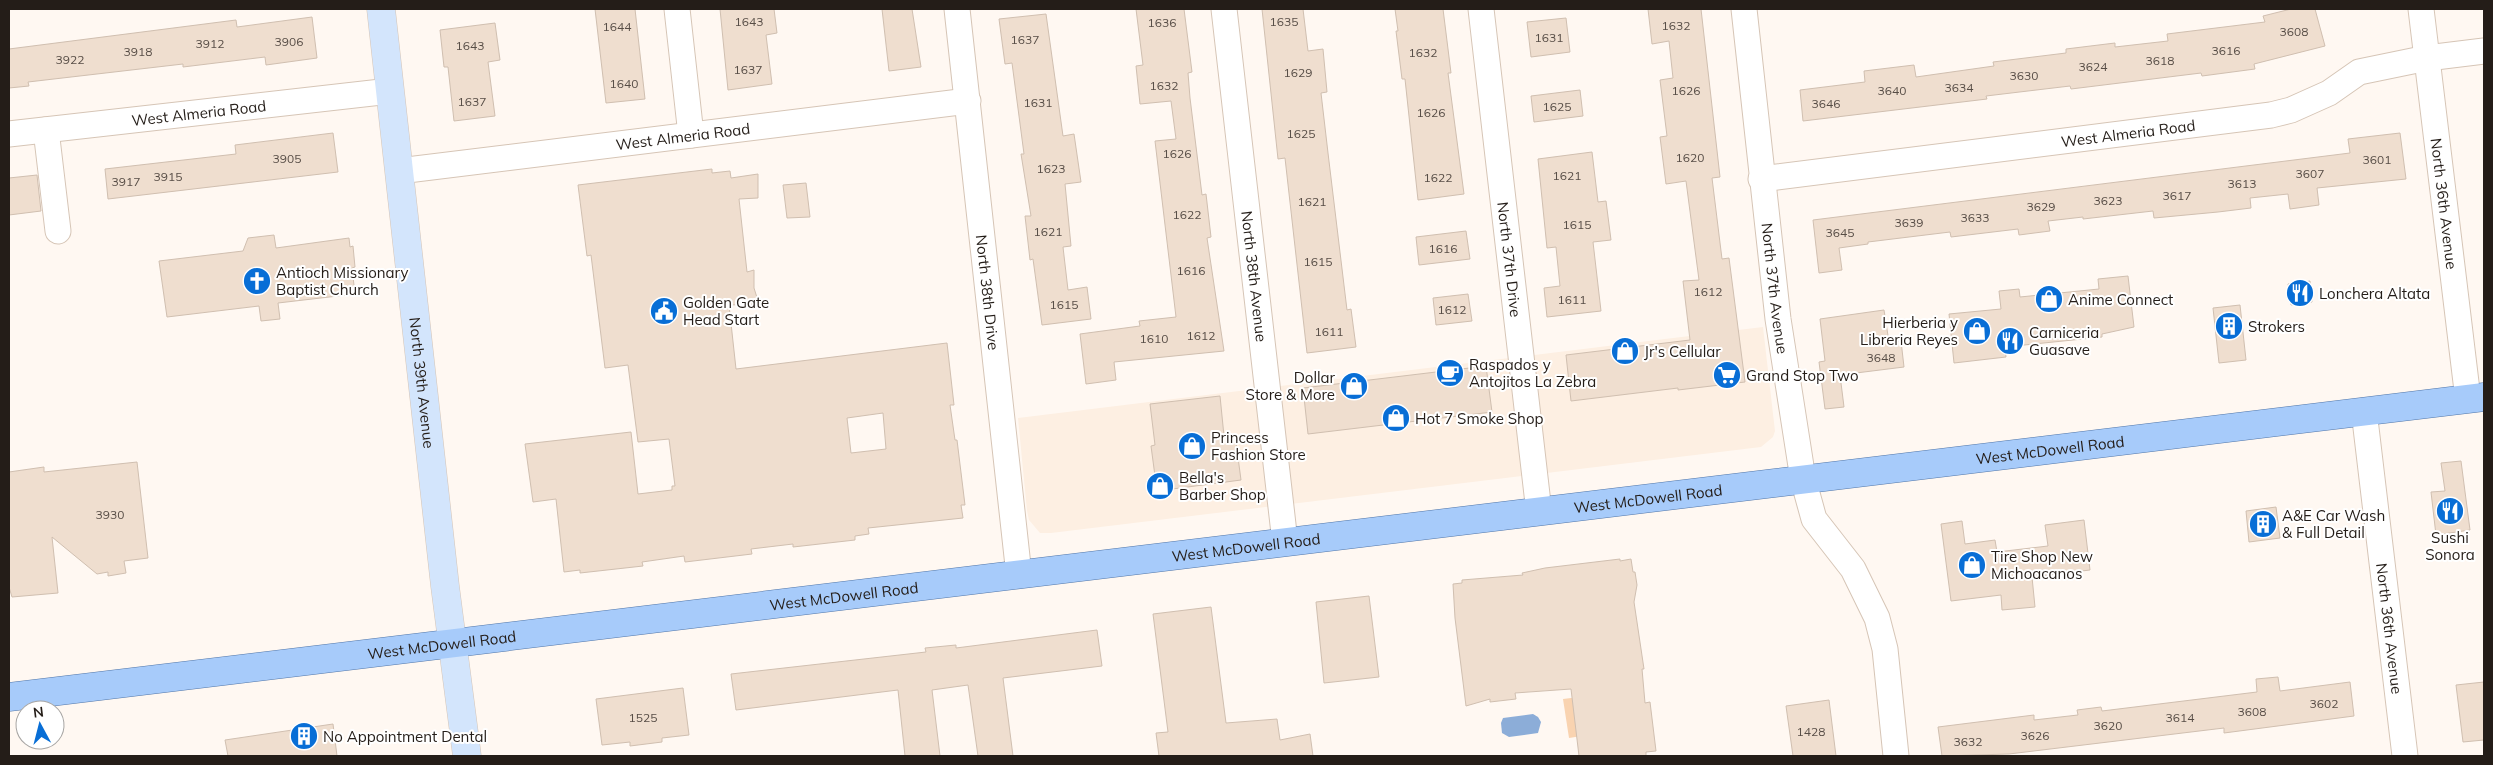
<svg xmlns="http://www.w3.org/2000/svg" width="2493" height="765" viewBox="0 0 2493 765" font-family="Mulish,sans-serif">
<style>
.built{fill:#fdefe2}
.green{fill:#f9d3b0}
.water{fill:#8cadd8}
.building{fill:#efdecf;stroke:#d0bfb0;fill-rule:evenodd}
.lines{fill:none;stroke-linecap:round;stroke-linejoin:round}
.street-casing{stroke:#d6c5b6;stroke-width:27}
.secondary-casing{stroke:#d6c5b6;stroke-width:29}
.primary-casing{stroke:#5377a8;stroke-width:29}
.street{stroke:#fff;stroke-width:25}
.secondary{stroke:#d3e5fc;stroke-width:28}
.primary{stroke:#a7cbfa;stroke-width:28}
.labels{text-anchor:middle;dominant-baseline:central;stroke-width:4;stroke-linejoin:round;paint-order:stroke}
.number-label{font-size:12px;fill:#574d46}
.street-label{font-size:15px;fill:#241d18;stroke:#fff}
.poi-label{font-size:15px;fill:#241d18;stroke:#fff;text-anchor:start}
</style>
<rect width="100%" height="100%" fill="#fff8f2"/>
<!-- built -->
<path class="built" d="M1763 327 1775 431 1773 437 1761 447 1051 533H1040L1029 520 1027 511 1018 418Z"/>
<!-- green -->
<path class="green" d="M1587 696 1588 735 1569 738 1563 699Z"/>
<!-- water -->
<path class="water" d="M1533 714 1538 717 1541 722 1538 733 1509 737 1502 733 1501 723 1503 718Z"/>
<!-- building -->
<g class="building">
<path d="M595 9H635L645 99 606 103Z"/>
<path d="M720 9H774L777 33 766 35 772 84 728 90Z"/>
<path d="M882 9H912L921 67 889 71Z"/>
<path d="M1136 9H1184L1192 72 1188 73 1190 98 1202 195 1206 194 1211 237 1207 238 1224 351 1114 362 1116 380 1086 384 1080 334 1140 326 1139 321 1176 317 1155 141 1176 139 1171 101 1140 104 1136 66 1143 65Z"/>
<path d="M1262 9H1303L1308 51 1323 49 1327 92 1321 93 1328 153 1347 310 1351 309 1356 347 1307 353 1285 158 1278 159Z"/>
<path d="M1395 9H1443L1451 73H1448L1464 194 1418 200 1405 79H1402L1396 31H1398Z"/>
<path d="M1648 9H1701L1720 177 1712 178 1722 259 1729 258 1745 382 1678 390V388L1571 401 1566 355 1690 340 1683 281 1699 280 1686 181 1666 184 1660 137 1667 136 1660 80 1673 78 1669 41 1652 44Z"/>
<path d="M2291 9H2315L2325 46 2254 64 2255 69 2202 76 2201 73 2071 89 2070 86 1986 96 1987 99 1803 121 1800 90 1865 82 1864 71 1914 65 1916 77 1994 66 1993 62 2066 53V49L2115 43V47L2168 41 2167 34 2265 22 2263 16Z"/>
<path d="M1046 14 1063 136 1074 134 1081 182 1065 184 1071 246 1063 247 1068 290 1087 287 1091 319 1042 325 1033 259 1030 260 1025 216H1031L1021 154H1024L1012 63 1005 64 999 19Z"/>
<path d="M312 17 317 58 266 65 265 57 183 67V64L28 82 29 86 9 88V49L236 20 237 27Z"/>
<path d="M1566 18 1570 52 1531 57 1527 22Z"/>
<path d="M495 23 500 60 488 62 495 116 454 121 448 67H444L440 30Z"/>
<path d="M1580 90 1583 116 1534 122 1531 96Z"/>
<path d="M333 133 338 172 108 199 105 169 236 154 235 145Z"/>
<path d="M2400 133 2406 179 2317 188 2319 205 2290 209 2288 194 2250 198 2251 208 2218 212 2154 218 2153 211 2083 219V217L2048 221 2050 231 2019 235 2018 229 1951 237 1950 232 1868 242V244L1839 248 1842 270 1819 273 1813 220 2350 153 2348 139Z"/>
<path d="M1592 152 1598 202 1606 201 1611 240 1593 242 1601 311 1547 317 1544 288 1560 286 1556 247 1547 248 1538 159Z"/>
<path d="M712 169V173L730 171 731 178 758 174V198L739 199 747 272 754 270V288L759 304 729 305 736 369 947 343 954 405H950L955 440H957L965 505H961L963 518 868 528 869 534 855 536V540L793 547V544L751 549 752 554 685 562 684 556 642 562 643 566 580 573V570L564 572 556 499 533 502 525 444 631 432 638 494 672 490V486H675L669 439 638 442 628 365 605 368 591 255 587 256 578 185ZM883 413 886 449 851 453 847 418Z"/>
<path d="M37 175 41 211 9 215V178Z"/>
<path d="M806 183 810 217 787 218 783 185Z"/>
<path d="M1466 231 1470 259 1419 265 1416 237Z"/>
<path d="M274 235 276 248 349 238 350 247 353 246 355 267 352 268 355 294 278 303 280 319 261 321 259 306 167 317 159 261 243 251 248 238Z"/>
<path d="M2128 276 2134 327 2102 334V337L2005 347 2006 357 1954 363 1949 314 2001 309 1999 291 2019 289 2020 297 2099 289 2098 279Z"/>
<path d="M2310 281 2312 302 2291 305 2288 284Z"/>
<path d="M1468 294 1472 321 1436 325 1433 298Z"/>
<path d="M2240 305 2246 360 2219 363 2213 308Z"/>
<path d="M1884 310 1889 342 1901 341 1904 367 1840 375 1844 407 1825 409 1819 362 1825 361 1820 319Z"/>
<path d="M1486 366 1492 412 1308 434 1303 388Z"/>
<path d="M1220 396 1224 436 1235 435 1241 480 1157 491 1151 446 1155 445 1150 404Z"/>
<path d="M2461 461 2470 530 2436 535 2431 492 2445 491 2441 463Z"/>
<path d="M137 462 148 558 124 561 126 573 108 576V572L97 574 52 537 58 593 12 597 9 587V472L44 467V472Z"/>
<path d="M2276 507 2280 538 2249 542 2246 511Z"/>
<path d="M2084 520 2090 570 2032 577 2035 607 2002 610 2001 595 1951 601 1941 524 1962 521 1965 544 1995 540 1997 552 2048 546 2045 525Z"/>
<path d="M1620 559V561L1631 559 1633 572H1635L1637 585 1634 602 1644 669H1642L1645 703 1650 702 1656 751 1646 752V756H1579L1571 689 1515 693 1516 699 1490 702V699L1466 706 1455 618 1453 584 1462 583V580L1523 575 1522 573 1545 568Z"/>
<path d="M1369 596 1379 677 1324 683 1316 602Z"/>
<path d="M1211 607 1226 723 1277 719 1280 740 1310 734 1313 756H1159L1156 733 1168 732 1153 614Z"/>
<path d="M1097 630 1102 666 1003 678 1013 756H978L968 685 932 690 940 756H905L898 690 736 710 731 674 926 652 925 648 956 645V648Z"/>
<path d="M2278 677 2280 691 2350 682 2354 716 2224 733V728L2009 754 1942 756 1938 727 2034 715V720L2078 715 2077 710 2101 707 2102 711 2257 692 2256 679Z"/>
<path d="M2484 682V740L2463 742 2456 685Z"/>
<path d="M683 688 689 735 662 738V742L630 746V742L602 745 596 699Z"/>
<path d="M1829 700 1836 756H1793L1786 706Z"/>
<path d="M333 724 337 756H228L225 740Z"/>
</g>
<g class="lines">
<defs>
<g id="street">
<path d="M677 9 691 135"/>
<path id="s1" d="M957 9 1019 575"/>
<path id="s2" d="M1224 9 1285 542"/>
<path id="s3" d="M1481 9 1539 512"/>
<path id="s4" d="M1744 9 1778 319 1803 479 1814 519 1853 569 1877 618 1885 649 1896 756"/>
<path id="s5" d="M2421 9 2468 399"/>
<path d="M46 130 58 231"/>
<path id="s6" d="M9 134 390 91"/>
<path id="s7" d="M399 171 968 101"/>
<path id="s8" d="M1761 179 2271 115 2291 110 2329 93 2359 72 2427 58 2484 51"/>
<path id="s9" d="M2364 411 2405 756"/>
</g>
<g id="secondary">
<path id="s10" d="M381 9 445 586 467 756"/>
</g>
<g id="primary">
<path id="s11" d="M9 697 2484 397"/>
</g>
</defs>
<!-- street casing -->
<use href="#street" class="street-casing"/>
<!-- secondary casing -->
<use href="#secondary" class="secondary-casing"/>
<!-- primary casing -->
<use href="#primary" class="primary-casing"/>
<!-- street -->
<use href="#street" class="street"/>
<!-- secondary -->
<use href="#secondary" class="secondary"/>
<!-- primary -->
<use href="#primary" class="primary"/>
</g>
<!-- icons -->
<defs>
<symbol id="church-disc" viewBox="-11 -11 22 22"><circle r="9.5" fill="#086ed6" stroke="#fff"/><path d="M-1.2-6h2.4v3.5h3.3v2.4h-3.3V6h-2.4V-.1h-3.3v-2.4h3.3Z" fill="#fff"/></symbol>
<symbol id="restaurant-disc" viewBox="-11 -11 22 22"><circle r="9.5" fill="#086ed6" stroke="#fff"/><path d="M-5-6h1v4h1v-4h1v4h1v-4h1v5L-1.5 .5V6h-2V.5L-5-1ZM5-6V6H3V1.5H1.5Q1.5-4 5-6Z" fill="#fff"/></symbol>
<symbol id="shop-disc" viewBox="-11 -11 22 22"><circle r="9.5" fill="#086ed6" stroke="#fff"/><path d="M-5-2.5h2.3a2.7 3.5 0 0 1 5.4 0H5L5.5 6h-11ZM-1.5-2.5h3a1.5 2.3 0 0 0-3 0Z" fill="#fff"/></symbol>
<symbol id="civic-disc" viewBox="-11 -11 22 22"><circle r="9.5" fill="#086ed6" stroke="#fff"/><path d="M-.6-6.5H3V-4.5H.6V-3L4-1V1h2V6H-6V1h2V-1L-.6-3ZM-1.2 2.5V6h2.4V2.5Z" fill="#fff"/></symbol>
<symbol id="building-disc" viewBox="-11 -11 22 22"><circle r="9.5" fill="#086ed6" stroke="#fff"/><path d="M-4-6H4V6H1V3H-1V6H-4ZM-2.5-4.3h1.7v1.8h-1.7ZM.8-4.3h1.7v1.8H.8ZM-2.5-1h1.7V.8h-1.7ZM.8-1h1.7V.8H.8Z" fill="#fff"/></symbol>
<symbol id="cafe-disc" viewBox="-11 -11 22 22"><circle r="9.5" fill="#086ed6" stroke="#fff"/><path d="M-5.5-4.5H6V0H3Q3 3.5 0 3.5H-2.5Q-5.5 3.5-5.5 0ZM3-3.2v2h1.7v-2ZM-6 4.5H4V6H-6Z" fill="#fff"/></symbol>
<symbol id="supermarket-disc" viewBox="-11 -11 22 22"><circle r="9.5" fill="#086ed6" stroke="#fff"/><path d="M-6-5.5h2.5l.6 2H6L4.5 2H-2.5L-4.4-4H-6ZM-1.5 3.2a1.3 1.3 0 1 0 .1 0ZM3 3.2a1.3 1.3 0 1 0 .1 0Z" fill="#fff"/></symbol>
</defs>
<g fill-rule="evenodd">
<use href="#church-disc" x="241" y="265" width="32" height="32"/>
<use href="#restaurant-disc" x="2284" y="277" width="32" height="32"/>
<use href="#shop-disc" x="2033" y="283" width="32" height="32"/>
<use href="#civic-disc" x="648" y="295" width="32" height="32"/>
<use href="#building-disc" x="2213" y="310" width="32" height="32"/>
<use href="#shop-disc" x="1961" y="315" width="32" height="32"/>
<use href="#restaurant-disc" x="1994" y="325" width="32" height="32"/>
<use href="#shop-disc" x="1609" y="335" width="32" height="32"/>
<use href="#cafe-disc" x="1434" y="357" width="32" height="32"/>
<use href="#supermarket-disc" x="1711" y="359" width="32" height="32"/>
<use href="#shop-disc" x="1338" y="370" width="32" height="32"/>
<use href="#shop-disc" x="1380" y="402" width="32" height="32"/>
<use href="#shop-disc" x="1176" y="430" width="32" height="32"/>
<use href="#shop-disc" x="1144" y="470" width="32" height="32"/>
<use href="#restaurant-disc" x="2434" y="495" width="32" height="32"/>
<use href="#building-disc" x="2247" y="508" width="32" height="32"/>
<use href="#shop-disc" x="1956" y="549" width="32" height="32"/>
<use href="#building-disc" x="288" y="720" width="32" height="32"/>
</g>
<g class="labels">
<!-- number labels -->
<g class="number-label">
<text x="749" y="21">1643</text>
<text x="1284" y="21">1635</text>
<text x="1162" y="22">1636</text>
<text x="1676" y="25">1632</text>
<text x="617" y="26">1644</text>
<text x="2294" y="31">3608</text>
<text x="1549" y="37">1631</text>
<text x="1025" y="39">1637</text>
<text x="289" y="41">3906</text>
<text x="210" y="43">3912</text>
<text x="470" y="45">1643</text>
<text x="2226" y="50">3616</text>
<text x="138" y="51">3918</text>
<text x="1423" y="52">1632</text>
<text x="70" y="59">3922</text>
<text x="2160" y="60">3618</text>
<text x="2093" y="66">3624</text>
<text x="748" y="69">1637</text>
<text x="1298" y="72">1629</text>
<text x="2024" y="75">3630</text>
<text x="624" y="83">1640</text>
<text x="1164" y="85">1632</text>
<text x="1959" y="87">3634</text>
<text x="1686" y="90">1626</text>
<text x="1892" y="90">3640</text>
<text x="472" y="101">1637</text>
<text x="1038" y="102">1631</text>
<text x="1826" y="103">3646</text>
<text x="1557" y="106">1625</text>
<text x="1431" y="112">1626</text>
<text x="1301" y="133">1625</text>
<text x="1177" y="153">1626</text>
<text x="1690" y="157">1620</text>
<text x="287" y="158">3905</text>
<text x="2377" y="159">3601</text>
<text x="1051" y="168">1623</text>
<text x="2310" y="173">3607</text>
<text x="1567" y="175">1621</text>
<text x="168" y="176">3915</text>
<text x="1438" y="177">1622</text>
<text x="126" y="181">3917</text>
<text x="2242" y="183">3613</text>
<text x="2177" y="195">3617</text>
<text x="2108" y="200">3623</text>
<text x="1312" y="201">1621</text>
<text x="2041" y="206">3629</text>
<text x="1187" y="214">1622</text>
<text x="1975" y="217">3633</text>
<text x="1909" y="222">3639</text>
<text x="1577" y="224">1615</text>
<text x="1048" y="231">1621</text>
<text x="1840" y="232">3645</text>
<text x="1443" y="248">1616</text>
<text x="1318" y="261">1615</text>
<text x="1191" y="270">1616</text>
<text x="1708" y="291">1612</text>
<text x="1572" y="299">1611</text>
<text x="1064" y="304">1615</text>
<text x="1452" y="309">1612</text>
<text x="1329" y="331">1611</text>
<text x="1201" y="335">1612</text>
<text x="1154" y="338">1610</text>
<text x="1881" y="357">3648</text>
<text x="110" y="514">3930</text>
<text x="2324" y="703">3602</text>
<text x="2252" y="711">3608</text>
<text x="643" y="717">1525</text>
<text x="2180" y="717">3614</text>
<text x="2108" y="725">3620</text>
<text x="1811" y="731">1428</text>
<text x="2035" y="735">3626</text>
<text x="1968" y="741">3632</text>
</g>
<!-- street labels -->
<g class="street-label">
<text stroke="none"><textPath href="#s6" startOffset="191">West Almeria Road</textPath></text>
<text stroke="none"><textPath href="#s8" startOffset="370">West Almeria Road</textPath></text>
<text stroke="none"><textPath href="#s7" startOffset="286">West Almeria Road</textPath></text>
<text stroke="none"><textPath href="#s5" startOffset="196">North 36th Avenue</textPath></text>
<text stroke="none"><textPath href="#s3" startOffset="252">North 37th Drive</textPath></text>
<text stroke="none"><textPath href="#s2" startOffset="269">North 38th Avenue</textPath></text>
<text stroke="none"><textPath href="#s4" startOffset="281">North 37th Avenue</textPath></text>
<text stroke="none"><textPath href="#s1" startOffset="285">North 38th Drive</textPath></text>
<text stroke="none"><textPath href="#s10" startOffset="376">North 39th Avenue</textPath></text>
<text stroke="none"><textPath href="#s11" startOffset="2056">West McDowell Road</textPath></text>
<text stroke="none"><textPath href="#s11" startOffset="1651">West McDowell Road</textPath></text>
<text stroke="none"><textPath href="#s11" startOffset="1246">West McDowell Road</textPath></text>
<text stroke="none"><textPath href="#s11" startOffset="841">West McDowell Road</textPath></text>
<text stroke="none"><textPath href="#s9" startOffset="219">North 36th Avenue</textPath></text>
<text stroke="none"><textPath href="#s11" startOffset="436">West McDowell Road</textPath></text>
</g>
<!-- poi labels -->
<g class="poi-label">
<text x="276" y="272">Antioch Missionary<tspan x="276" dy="17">Baptist Church</tspan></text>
<text x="2319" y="293">Lonchera Altata</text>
<text x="2068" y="299">Anime Connect</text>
<text x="683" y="302">Golden Gate<tspan x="683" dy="17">Head Start</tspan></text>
<text x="1958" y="322" text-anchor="end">Hierberia y<tspan x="1958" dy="17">Libreria Reyes</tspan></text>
<text x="2248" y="326">Strokers</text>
<text x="2029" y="332">Carniceria<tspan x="2029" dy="17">Guasave</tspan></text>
<text x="1644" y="351">Jr's Cellular</text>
<text x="1469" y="364">Raspados y<tspan x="1469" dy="17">Antojitos La Zebra</tspan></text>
<text x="1746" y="375">Grand Stop Two</text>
<text x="1335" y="377" text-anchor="end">Dollar<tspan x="1335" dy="17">Store &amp; More</tspan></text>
<text x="1415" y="418">Hot 7 Smoke Shop</text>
<text x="1211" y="437">Princess<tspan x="1211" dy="17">Fashion Store</tspan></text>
<text x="1179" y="477">Bella's<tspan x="1179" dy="17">Barber Shop</tspan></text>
<text x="2282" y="515">A&amp;E Car Wash<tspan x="2282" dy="17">&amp; Full Detail</tspan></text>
<text x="2450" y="537" text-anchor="middle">Sushi<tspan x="2450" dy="17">Sonora</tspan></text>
<text x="1991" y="556">Tire Shop New<tspan x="1991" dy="17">Michoacanos</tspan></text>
<text x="323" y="736">No Appointment Dental</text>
</g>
</g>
<!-- border -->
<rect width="2493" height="765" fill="none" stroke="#241d18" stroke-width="20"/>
<!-- north arrow -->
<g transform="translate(40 725) rotate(353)"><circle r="24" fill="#ffffff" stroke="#a7a5a3"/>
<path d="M0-4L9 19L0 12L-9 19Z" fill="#086ed6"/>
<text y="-8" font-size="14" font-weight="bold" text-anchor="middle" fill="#241d18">N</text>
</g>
</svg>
